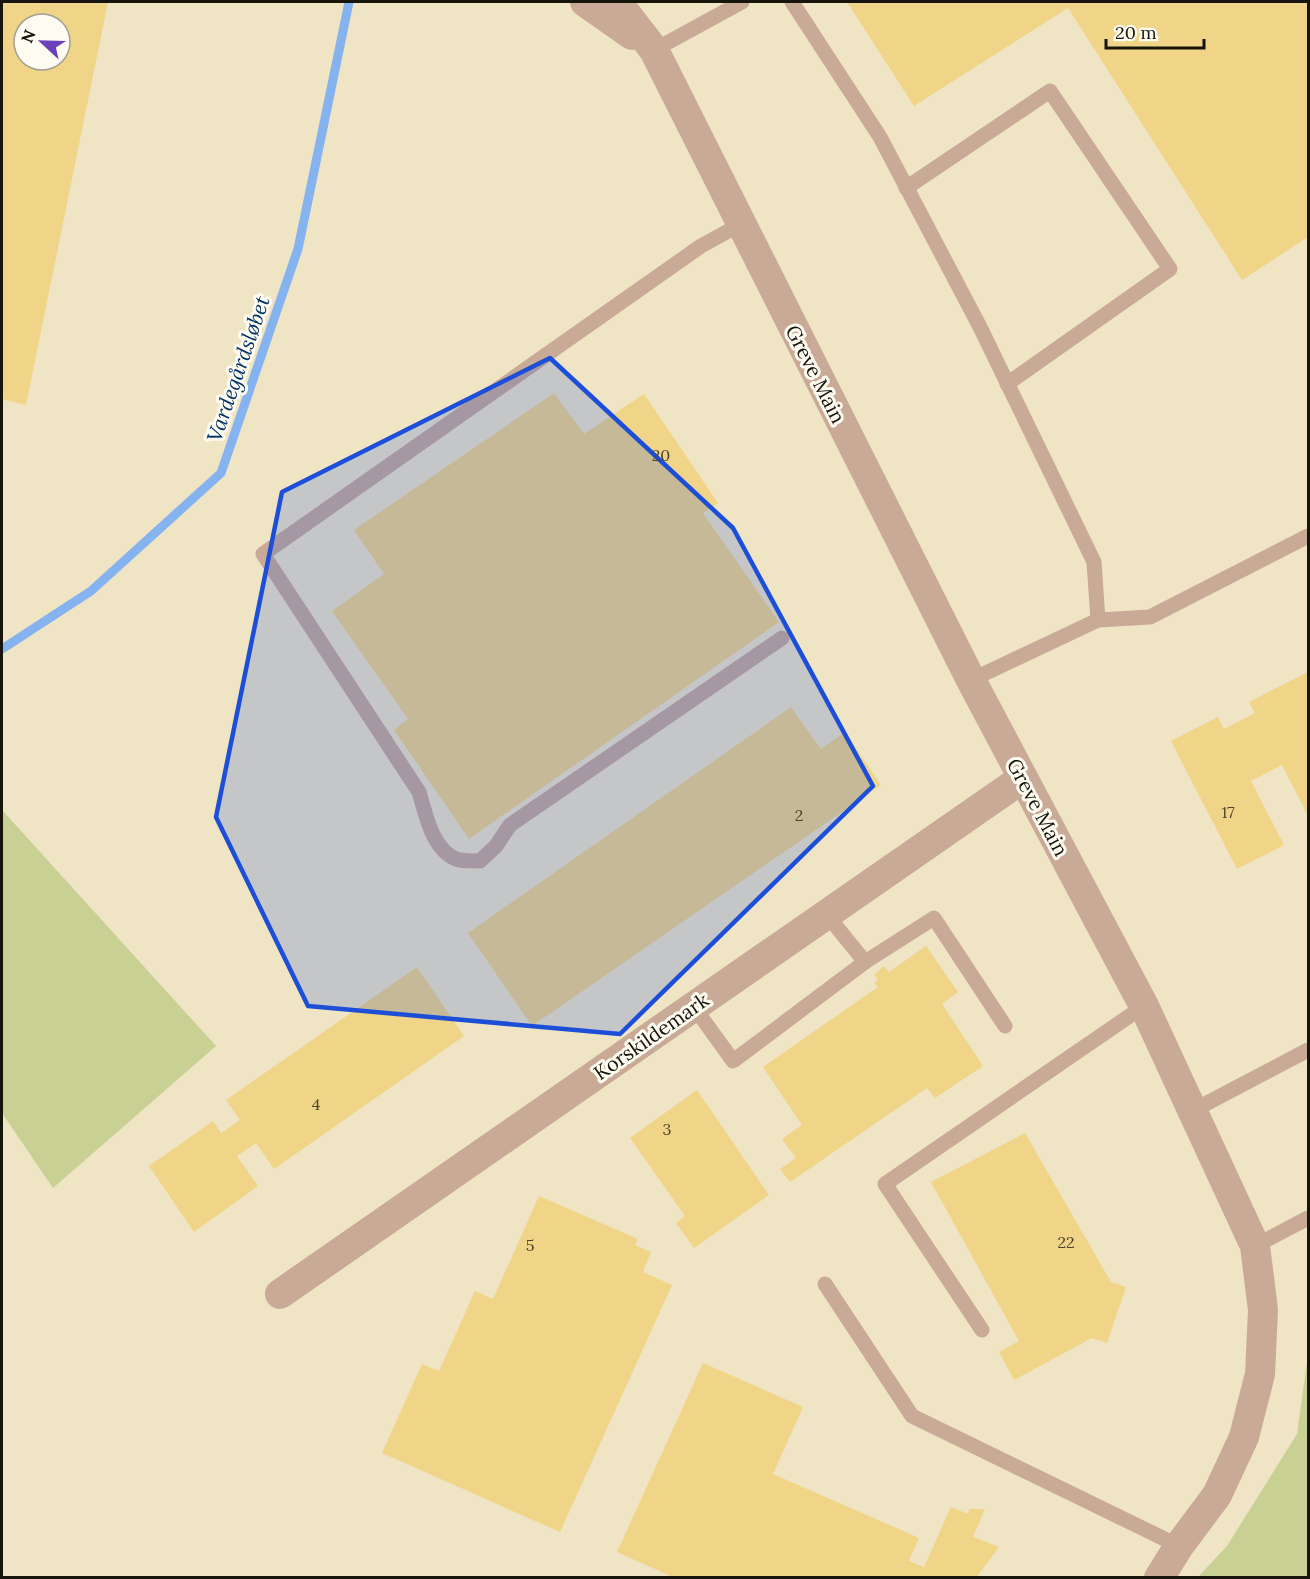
<svg xmlns="http://www.w3.org/2000/svg" width="1310" height="1579" viewBox="0 0 1310 1579" font-family="Lora,serif">
<style>
.built{fill:#efe4c4;fill-rule:evenodd}
.green{fill:#c9d094}
.lines{fill:none;stroke-linecap:round;stroke-linejoin:round}
.stream{stroke:#85b3f0;stroke-width:9}
.building{fill:#f0d487;fill-rule:evenodd}
.service{stroke:#c9aa97;stroke-width:15}
.minor{stroke:#c9aa97;stroke-width:30}
.marked{fill:#1d4ed8;fill-opacity:0.2;stroke:#1d4ed8;stroke-width:4.5;stroke-linejoin:round}
.labels{text-anchor:middle;dominant-baseline:central;stroke-width:6;stroke-linejoin:round;paint-order:stroke}
.number-label{font-size:16px;fill:#4d442b}
.street-label{font-size:20px;fill:#17140c;stroke:#fefbf1}
.water-label{font-size:21px;font-style:italic;fill:#023267;stroke:#fefbf1}
</style>
<rect width="100%" height="100%" fill="#f6edd5"/>
<!-- built -->
<path class="built" d="M2 2H1308V1577H2ZM24 24H60V60H24Z"/>
<!-- green -->
<g class="green">
<path d="M2 810 216 1046 53 1188 2 1113Z"/>
<path d="M1308 1355V1577H1198L1227 1546 1297 1434Z"/>
</g>
<g class="lines">
<!-- stream -->
<path class="stream" d="M2 649 91 591 221 473 298 249 349 2"/>
</g>
<!-- building -->
<g class="building">
<path d="M2 2H108L26 405 2 399ZM24 24H60V60H24Z"/>
<path d="M847 2H1308V237L1242 280 1068 8 914 106Z"/>
<path d="M554 393 584 434 644 394 718 503 703 513 779 622 469 839 394 730 408 719 332 611 384 574 354 530Z"/>
<path d="M1308 672V816L1282 765 1251 781 1284 845 1237 869 1171 741 1218 717 1224 729 1255 713 1249 702Z"/>
<path d="M791 707 821 749 845 732 881 785 532 1026 468 933Z"/>
<path d="M926 946 958 992 942 1004 983 1066 935 1098 927 1088 790 1182 780 1169 796 1158 782 1139 802 1125 763 1067 878 987 874 983 878 980 874 975 884 966 889 972Z"/>
<path d="M417 967 464 1036 274 1169 256 1143 237 1156 258 1186 194 1232 149 1166 213 1121 221 1133 240 1120 226 1100Z"/>
<path d="M697 1090 769 1195 694 1248 676 1223 685 1216 630 1138Z"/>
<path d="M1025 1133 1111 1282 1126 1287 1107 1343 1092 1338 1014 1380 999 1352 1019 1341 931 1182Z"/>
<path d="M539 1196 638 1239 635 1245 651 1252 643 1272 672 1285 560 1532 382 1453 422 1364 439 1371 475 1291 493 1299Z"/>
<path d="M703 1363 803 1407 773 1474 919 1538 909 1561 924 1567 951 1507 968 1514 969 1509H985L973 1537 999 1547 976 1578H675L617 1552Z"/>
</g>
<g class="lines">
<!-- service -->
<g class="service">
<path d="M792 2 880 137 980 327 1094 562 1098 620"/>
<path d="M654 50 742 2"/>
<path d="M906 188 1050 91 1170 269 1007 384"/>
<path d="M741 224 701 246 263 554 419 792C426 815 432 849 456 859 463 862 473 860 480 861L496 846 510 825 782 638"/>
<path d="M971 680 1098 620 1150 617 1308 536"/>
<path d="M827 915 865 962"/>
<path d="M694 1007 733 1061 865 962 934 918 1005 1026"/>
<path d="M1192 1111 1308 1050"/>
<path d="M1255 1246 1308 1218"/>
<path d="M825 1284 912 1416 1179 1546"/>
<path d="M982 1330 885 1184 1144 1006"/>
</g>
<!-- minor -->
<g class="minor">
<path d="M585 2 632 35"/>
<path d="M617 2 654 50 971 680 1144 1006 1255 1246 1263 1310 1260 1374 1244 1437 1217 1495 1179 1546 1159 1578"/>
<path d="M280 1294 1023 778"/>
</g>
</g>
<!-- marked area -->
<path class="marked" d="M550 358 733 528 873 786 620 1034 308 1006 216 817 282 492Z"/>
<g class="labels">
<!-- number labels -->
<g class="number-label">
<text x="661" y="455">20</text>
<text x="1228" y="812">17</text>
<text x="799" y="815">2</text>
<text x="316" y="1104">4</text>
<text x="667" y="1129">3</text>
<text x="1066" y="1242">22</text>
<text x="530" y="1245">5</text>
</g>
<!-- street labels -->
<g class="street-label">
<text transform="translate(816 374) rotate(63)">Greve Main</text>
<text transform="translate(1038 807) rotate(62)">Greve Main</text>
<text transform="translate(651 1036) rotate(-35)">Korskildemark</text>
</g>
<!-- water labels -->
<g class="water-label">
<text transform="translate(238 369) rotate(-71)">Vardegårdsløbet</text>
</g>
</g>
<!-- border -->
<rect width="1310" height="1579" fill="none" stroke="#17140c" stroke-width="6"/>
<!-- north arrow -->
<g transform="translate(42 42) rotate(292)"><circle r="28" fill="#fefbf1" stroke="#a29f95" stroke-width="1.5"/>
<path d="M0-4.5L10 22L0 15L-10 22Z" fill="#6b40b8"/>
<text y="-9" font-size="16" font-weight="bold" text-anchor="middle" fill="#17140c">N</text>
</g>
<!-- scale -->
<path d="M1106 39v9h98v-9" fill="none" stroke="#17140c" stroke-width="3"/>
<text x="1115" y="39" font-size="18" fill="#17140c" stroke="#fefbf1" stroke-width="4.5" paint-order="stroke">20 m</text>
</svg>
